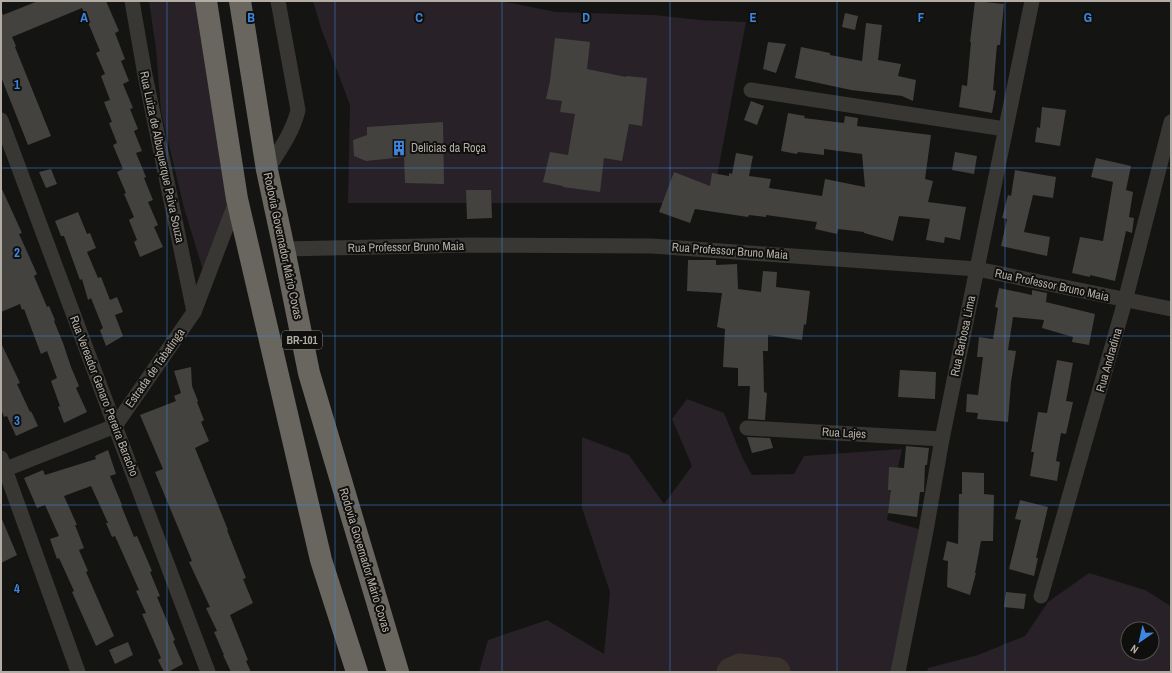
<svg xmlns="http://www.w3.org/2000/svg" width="1172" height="673" viewBox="0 0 1172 673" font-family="'Archivo Narrow',sans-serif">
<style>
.green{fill:#282128;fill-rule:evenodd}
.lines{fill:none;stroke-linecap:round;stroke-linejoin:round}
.river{stroke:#3b322d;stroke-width:29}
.building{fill:#44423f}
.street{stroke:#383734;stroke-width:15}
.highway{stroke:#696660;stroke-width:22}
.grid{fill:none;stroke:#3e87e0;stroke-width:1;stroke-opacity:0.55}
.labels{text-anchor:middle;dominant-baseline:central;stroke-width:4;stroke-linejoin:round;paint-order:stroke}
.shield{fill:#0f0f0d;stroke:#827e77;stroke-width:1}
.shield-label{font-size:11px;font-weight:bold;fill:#b3ada5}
.poi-label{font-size:12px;fill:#b3ada5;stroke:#0f0f0d;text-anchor:start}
.street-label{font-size:12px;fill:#b3ada5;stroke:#0f0f0d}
.grid-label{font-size:13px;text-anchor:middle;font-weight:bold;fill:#3e87e0;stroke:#0f0f0d;stroke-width:4;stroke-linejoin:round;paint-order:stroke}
</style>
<rect width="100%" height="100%" fill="#141412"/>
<!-- green -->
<g class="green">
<path d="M149 1H204L237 199 206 280 184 208 161 112 156 49Z"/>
<path d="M313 1H500L556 12 655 15 699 20 746 22 712 203H348L350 105 321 28Z"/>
<path d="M687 399 724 413 743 459 752 475 794 474 804 456 902 449 887 520 926 531 898 672H479L488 640 547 620 604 654 610 592 582 508V437L629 455 664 504 692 466 672 419Z"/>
<path d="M1089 573 1145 590 1171 606V672H927L928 668 978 655 1025 636 1048 602ZM1128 629H1152V653H1128Z"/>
</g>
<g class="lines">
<!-- river -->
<path class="river" d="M731 672 740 668 776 672"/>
</g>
<!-- building -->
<g class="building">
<path d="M38 1H106L119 31 115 33 125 59 121 61 129 81 123 84 133 108 130 109 138 129 134 131 142 151 136 153 146 177 144 178 153 200 148 202 158 225 154 227 163 247 140 257 134 242 137 240 129 220 134 217 124 194 126 193 117 172 123 169 113 145 117 143 109 123 112 122 104 102 110 100 101 76 105 74 96 53 100 51 82 8 12 37 16 46 15 47 51 136 28 145 1 77V10L3 15Z"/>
<path d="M975 1 1004 4 1000 45H997L993 90 996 91 992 113 959 107 962 85 967 86 971 42H970Z"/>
<path d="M845 13 858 16 855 30 842 27Z"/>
<path d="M866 23 882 25 878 60 901 64 898 76 916 80 913 101 902 96 851 90 795 78 801 47 830 53V55L862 61Z"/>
<path d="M555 38 590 42 587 69 626 77V76L647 78 642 126 629 124 622 161 604 158 600 192 563 187V186L543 182 550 152 568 155 575 114 560 112 562 101 546 99 550 81Z"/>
<path d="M768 42 786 44 776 73 763 69Z"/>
<path d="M751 101 764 106 757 125 744 120Z"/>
<path d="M1042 107 1066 110 1060 146 1035 142 1037 127 1040 128Z"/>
<path d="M788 113 805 116 804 118 844 123 845 116 858 118 857 126 931 135 925 179 933 181 928 202 966 207 960 240 945 237 944 243 926 240 930 219 899 216 893 241 864 233V232L838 229 837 234 815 229 817 222 766 215V217L749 215 748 217 695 209 690 223 659 212 674 172 710 186 712 173 729 176V173L732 174 736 153 753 156 749 176 771 179 769 188 822 196 825 179 865 187 862 154 824 149V155L798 152 797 154 781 151Z"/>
<path d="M443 122 444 184 405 183 404 157 366 161 354 156 353 140 367 135V127Z"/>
<path d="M955 152 977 156 974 174 952 170Z"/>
<path d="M1096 158 1131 166 1126 190 1133 192 1129 217 1134 218 1132 233 1126 231 1115 281 1090 275V277L1072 273 1080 237 1103 241 1113 182 1091 177Z"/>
<path d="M51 169 57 184 46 188 39 172Z"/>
<path d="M1015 170 1056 177 1053 198 1033 195 1024 232 1050 237 1047 256 1001 246 1007 219 1002 218 1008 195 1011 196Z"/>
<path d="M1 187 22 233 19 234 37 274 34 276 47 307 49 306 55 320 54 321 63 343 71 367 79 386 76 388 87 412 64 423 58 407 60 406 51 381 57 378 47 351 41 354 24 309 22 310 20 304 1 312Z"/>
<path d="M466 190H491L492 218 467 219Z"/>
<path d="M78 212 87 234 90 233 96 248 87 252 98 278 101 277 110 300 117 297 123 312 115 315 123 336 106 346 100 330 103 328 91 298 88 300 82 279 80 280 64 236H61L55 221Z"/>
<path d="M688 260H716V265L737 264 738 289 761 292 763 271 777 272 776 287 810 291 806 325 804 324 802 340 768 335V351H763L764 392 767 393 765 420 748 419 750 386H738V368L723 367 725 329 717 327 722 293 687 291Z"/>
<path d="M999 288 1032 295V290L1047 293 1046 302 1095 314 1089 345 1072 342 1073 337 1042 328 1044 320 1013 317 1008 350 1016 351 1011 382 1008 422 977 419 978 413 966 412 967 394 978 395 983 357H977L979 337 993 339 998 308 995 307Z"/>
<path d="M1 343 20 383 17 384 30 412 31 411 38 426 16 436 7 416 4 417 1 409Z"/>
<path d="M1057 360 1073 363 1066 401 1073 402 1066 434 1061 433 1056 461 1060 462 1057 481 1030 476 1034 452H1031L1038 412 1047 413Z"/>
<path d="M191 367 192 386 198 401 197 402 204 420 201 422 209 441 195 448 228 530H227L246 578 243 579 253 603 230 615 248 660 246 661 251 672H231L223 655H224L214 632 217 631 206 608 210 607 189 562 192 561 155 472 163 469 140 415 176 401 174 396 181 393 174 371Z"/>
<path d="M900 370 936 372 935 399 898 397Z"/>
<path d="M747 437 770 438 773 448 752 453Z"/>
<path d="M906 446 929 448 927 465H925L924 492H920L917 517 888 513 891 490H888L889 467 904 468Z"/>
<path d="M108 450 116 474 110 476 122 505H121L134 537 137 536 152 571 150 572 160 596 157 597 175 640 173 641 183 664 168 672H164L158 660 161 658 142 614 146 613 136 591 139 590 115 536 112 537 106 523H108L91 486 64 496 77 525H75L84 548 79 550 88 571 86 572 114 636 96 646 72 592 74 591 59 558 57 559 50 539 59 536 45 505 37 508 24 478 43 470 45 475 96 459 95 456Z"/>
<path d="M962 472 984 473V494L994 495 993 541H981L975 573H976L970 595 947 587 948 561 943 560 947 541 958 544 959 494H962Z"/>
<path d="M1020 500 1048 507 1036 558H1038L1034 576 1009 569 1021 520 1015 519Z"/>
<path d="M1 517 17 555 1 563Z"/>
<path d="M1006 592 1026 594 1024 609 1004 607Z"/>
<path d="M128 642 133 655 115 664 109 650Z"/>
</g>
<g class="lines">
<!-- street -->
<g class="street">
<path d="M132 1 145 75 194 312"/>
<path d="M751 90 1005 129"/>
<path d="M1 120 115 426 208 672"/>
<path d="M267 170C279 151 293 132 298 110L278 1"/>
<path d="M284 249 470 245 652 246 977 269 1171 309"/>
<path d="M747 428 942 439"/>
<path d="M1 458 78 672"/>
<path d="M1 471 115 426 194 312 237 199"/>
<path d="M1041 596 1125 301 1171 122"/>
<path d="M898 672 926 531 942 439 1032 1"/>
</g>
<!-- highway -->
<g class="highway">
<path d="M206 1 237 199 321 560 357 672"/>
<path d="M240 1 267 170 284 249 309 373 398 672"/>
</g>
</g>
<!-- grid -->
<path class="grid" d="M167 1V672M335 1V672M502 1V672M670 1V672M837 1V672M1005 1V672M1 168H1171M1 336H1171M1 505H1171"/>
<!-- icons -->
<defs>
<symbol id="building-bare" viewBox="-9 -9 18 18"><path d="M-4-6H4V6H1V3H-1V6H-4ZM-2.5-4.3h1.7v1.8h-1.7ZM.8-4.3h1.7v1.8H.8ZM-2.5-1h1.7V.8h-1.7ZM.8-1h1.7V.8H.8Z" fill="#3e87e0" stroke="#0f0f0d" stroke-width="2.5" paint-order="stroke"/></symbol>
</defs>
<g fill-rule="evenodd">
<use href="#building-bare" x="388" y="137" width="22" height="22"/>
</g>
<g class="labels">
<!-- shield labels -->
<rect class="shield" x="282" y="331" width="40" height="18" rx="3"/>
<g class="shield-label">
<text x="302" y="340">BR-101</text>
</g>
<!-- poi labels -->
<g class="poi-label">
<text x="411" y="148">Delicias da Roça</text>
</g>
<!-- street labels -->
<g class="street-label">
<text transform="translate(162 157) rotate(78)">Rua Luiza de Albuquerque Paiva Souza</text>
<text transform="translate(283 246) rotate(78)">Rodovia Governador Mário Covas</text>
<text transform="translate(406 247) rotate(-1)">Rua Professor Bruno Maia</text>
<text transform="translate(730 251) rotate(4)">Rua Professor Bruno Maia</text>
<text transform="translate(1052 285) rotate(12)">Rua Professor Bruno Maia</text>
<text transform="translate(963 336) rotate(-78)">Rua Barbosa Lima</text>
<text transform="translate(1109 360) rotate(-74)">Rua Andradina</text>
<text transform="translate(155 368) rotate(-55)">Estrada de Tabatinga</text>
<text transform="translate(104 396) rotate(69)">Rua Vereador Genaro Pereira Baracho</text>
<text transform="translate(844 433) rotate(3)">Rua Lajes</text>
<text transform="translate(365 560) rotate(73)">Rodovia Governador Mário Covas</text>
</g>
</g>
<g class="grid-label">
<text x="84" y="22">A</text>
<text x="251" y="22">B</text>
<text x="419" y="22">C</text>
<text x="586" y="22">D</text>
<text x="753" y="22">E</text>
<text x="921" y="22">F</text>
<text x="1088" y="22">G</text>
<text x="17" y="89">1</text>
<text x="17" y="257">2</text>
<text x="17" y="425">3</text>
<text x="17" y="593">4</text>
</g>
<!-- border -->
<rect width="1172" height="673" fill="none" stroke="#b3ada5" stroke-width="4"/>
<!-- north arrow -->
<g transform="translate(1140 641) rotate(214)"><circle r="19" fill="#0f0f0d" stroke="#514e4a"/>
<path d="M0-3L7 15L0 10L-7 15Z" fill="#3e87e0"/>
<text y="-6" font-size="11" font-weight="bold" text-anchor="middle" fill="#b3ada5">N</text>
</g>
</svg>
